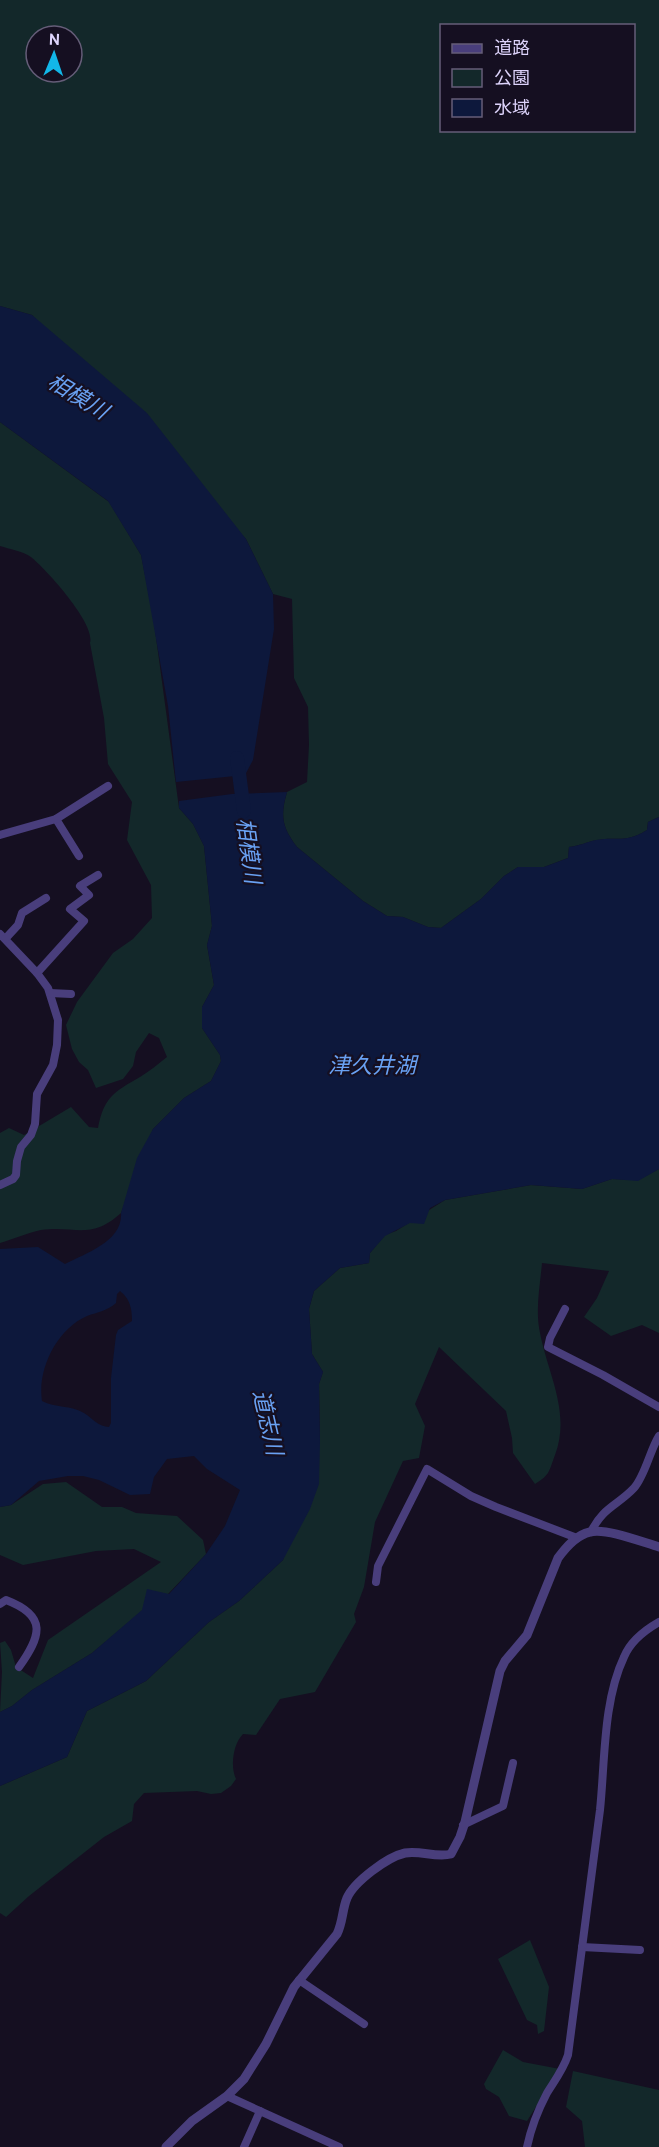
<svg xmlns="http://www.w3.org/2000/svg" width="659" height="2147" viewBox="0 0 659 2147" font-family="Overpass,'Noto Sans JP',sans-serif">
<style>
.green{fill:#13282a;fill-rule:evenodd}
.water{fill:#0d183c;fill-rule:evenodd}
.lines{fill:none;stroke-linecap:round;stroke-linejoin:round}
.river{stroke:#0d183c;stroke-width:14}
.minor{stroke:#493e7c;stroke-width:8}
.tertiary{stroke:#493e7c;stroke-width:9}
.labels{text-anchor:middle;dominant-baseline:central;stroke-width:4.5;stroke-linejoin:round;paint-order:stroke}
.water-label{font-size:22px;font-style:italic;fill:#69a1f3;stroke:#150f21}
</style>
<rect width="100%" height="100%" fill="#150f21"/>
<!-- green -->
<g class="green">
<path d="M0 0H659V817L648 822 647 830C624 844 619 836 597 840 587 842 579 846 569 847L568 858 544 867H518L504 876 481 899 441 928 428 927 403 917 387 916 363 901 297 847C282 827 280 816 287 792L307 782 309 745 308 707 294 678 292 599 273 594 246 539 32 315 0 306ZM442 26H634V130H442ZM36 36H72V72H36Z"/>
<path d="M0 422 109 502 141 555 153 615 179 808 193 824 204 846 212 926 207 945 214 985 202 1007V1028L220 1055 221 1061 211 1081 184 1098 153 1129 121 1213C90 1241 75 1225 41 1230 27 1233 13 1239 0 1243V1133L9 1128 24 1135 71 1107 89 1127 98 1128C104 1097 114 1092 140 1077 150 1071 158 1064 167 1057L159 1038 149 1033 136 1052 133 1066 123 1079 96 1088 88 1070 79 1062 72 1049 66 1025 77 1002 113 953 133 939 152 918 151 885 127 840 132 802 108 764 104 718 90 643C96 624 46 569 31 557 23 551 9 549 0 546Z"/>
<path d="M659 1169V1333L642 1325 611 1336 584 1317 597 1298 609 1271 542 1263C540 1286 535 1310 540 1333 548 1374 571 1413 555 1455 549 1471 550 1475 535 1484L513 1453 512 1438 506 1411 439 1347 415 1404 425 1426 419 1458 403 1461 375 1522 364 1587 354 1614 356 1622 315 1692 280 1699 256 1735 243 1734C233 1744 230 1767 236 1779L231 1786 221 1793 211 1794 197 1791 144 1793 134 1804 132 1821 104 1837 29 1896 6 1917 0 1913V1786L67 1757 87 1711 146 1681 209 1622 239 1601 283 1560 320 1442 319 1384 323 1372 312 1354 309 1309 314 1291 340 1268 369 1263 370 1253 385 1235 396 1231 445 1200 531 1185 582 1189 612 1179 638 1180Z"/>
<path d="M66 1482 102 1507H122L136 1513 177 1516 203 1540 206 1554 168 1594 143 1610 92 1653 32 1690 12 1706 0 1712 2 1672 0 1643 5 1641 11 1650 16 1667 33 1678 48 1640 161 1562 134 1549 96 1551 23 1565 0 1555V1507L11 1505 43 1484Z"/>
<path d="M530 1940 549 1987 544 2031 538 2034 537 2025 527 2020 498 1959Z"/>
<path d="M503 2050 523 2062 560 2069 527 2121 509 2116 499 2097 486 2089 484 2084Z"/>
<path d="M573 2071 659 2090V2147H585L582 2121 566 2107Z"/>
</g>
<!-- water -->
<g class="water">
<path d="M0 306 32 315 147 413 246 539 273 594 274 629 253 760 245 775 176 782 168 706 141 555 108 501 0 422Z"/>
<path d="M287 792C280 816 282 827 297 847L363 901 387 916 403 917 428 927 441 928 481 899 504 876 518 867H544L568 858 569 847C579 846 587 842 596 840 618 836 624 844 647 830L648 822 659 817V1169L638 1181 612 1179 582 1189 531 1185 445 1200 430 1208 424 1224 410 1223 385 1236 370 1253 369 1263 340 1268 314 1291 309 1309 312 1354 323 1372 319 1384 320 1442 319 1484 310 1509 283 1560 239 1601 209 1622 146 1681 87 1711 67 1757 0 1786V1712L12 1706 32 1690 92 1653 142 1610 147 1589 169 1594 206 1554 225 1526 240 1490 207 1469 194 1456 167 1459 154 1477 150 1494 130 1495 99 1480 83 1476H68L39 1481 11 1505 0 1507V1249L38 1247 65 1264C86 1253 123 1241 121 1213L137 1158 153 1129 184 1098 211 1081 221 1061 220 1055 202 1028V1007L214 985 207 945 212 926 204 846 193 824 179 808V801L232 794ZM120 1291C130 1299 132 1308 132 1321L118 1330 116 1335 111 1378V1423L109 1427C99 1427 92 1418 84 1413 71 1405 55 1408 42 1401 37 1369 57 1329 87 1316 98 1312 107 1311 116 1303L117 1294Z"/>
</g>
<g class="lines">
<!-- river -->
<path class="river" d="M237 758 244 811"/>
<!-- minor -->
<g class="minor">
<path d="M56 819 79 856"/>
<path d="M0 835 56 819 108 786"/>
<path d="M0 934 37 973 48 988 58 1020 57 1045 53 1065 37 1094 35 1124 31 1135 21 1147 17 1161 16 1175 13 1179 0 1185"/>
<path d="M6 938 18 925 22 913 46 898"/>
<path d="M37 973 84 921 70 909 89 895 80 886 98 875"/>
<path d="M50 993 71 994"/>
<path d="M565 1309 550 1338 548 1347 603 1375 659 1407"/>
<path d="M591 1532C603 1507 617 1506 634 1488 645 1476 650 1450 659 1436"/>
<path d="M376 1582 378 1566 427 1469 471 1496 496 1507 577 1538"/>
<path d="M0 1604 6 1600C48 1616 41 1636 19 1667"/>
<path d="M463 1825 503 1806 513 1763"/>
<path d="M582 1947 640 1950"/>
<path d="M299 1980 364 2024"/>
<path d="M227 2096 339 2147"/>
<path d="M244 2147 260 2111"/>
<path d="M527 2147C531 2128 538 2110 547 2093 555 2080 563 2070 568 2055 578 1973 590 1892 600 1810 605 1762 603 1701 624 1657 630 1642 645 1630 659 1622"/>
</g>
<!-- tertiary -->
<path class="tertiary" d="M166 2147 192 2121 227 2096 244 2079 266 2044 294 1987 337 1934C343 1922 342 1910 347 1898 354 1882 387 1857 405 1853 420 1850 436 1858 451 1854L460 1837 465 1822 500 1671 505 1661 527 1635 558 1558C566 1547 576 1535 590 1532 607 1528 642 1542 659 1547"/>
</g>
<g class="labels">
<!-- water labels -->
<g class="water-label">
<text transform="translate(77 398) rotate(31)">相模川</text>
<text transform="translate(247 851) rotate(82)">相模川</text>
<text x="372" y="1067">津久井湖</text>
<text transform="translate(266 1423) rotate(77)">道志川</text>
</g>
</g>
<!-- legend -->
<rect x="440" y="24" width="195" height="108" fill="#150f21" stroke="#655d78" stroke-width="1.5"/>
<rect x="452" y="44" width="30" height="9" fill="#493e7c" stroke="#655d78" stroke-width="1.5"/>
<text x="494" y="54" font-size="18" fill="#ddd3fb">道路</text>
<rect x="452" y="69" width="30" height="18" fill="#13282a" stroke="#655d78" stroke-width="1.5"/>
<text x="494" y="84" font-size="18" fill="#ddd3fb">公園</text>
<rect x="452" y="99" width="30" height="18" fill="#0d183c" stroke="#655d78" stroke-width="1.5"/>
<text x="494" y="114" font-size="18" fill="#ddd3fb">水域</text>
<!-- north arrow -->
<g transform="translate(54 54) rotate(2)"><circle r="28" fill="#150f21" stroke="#655d78" stroke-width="1.5"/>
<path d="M0-4.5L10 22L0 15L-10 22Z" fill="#12b6e8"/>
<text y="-9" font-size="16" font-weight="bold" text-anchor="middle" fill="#ddd3fb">N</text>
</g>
</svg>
